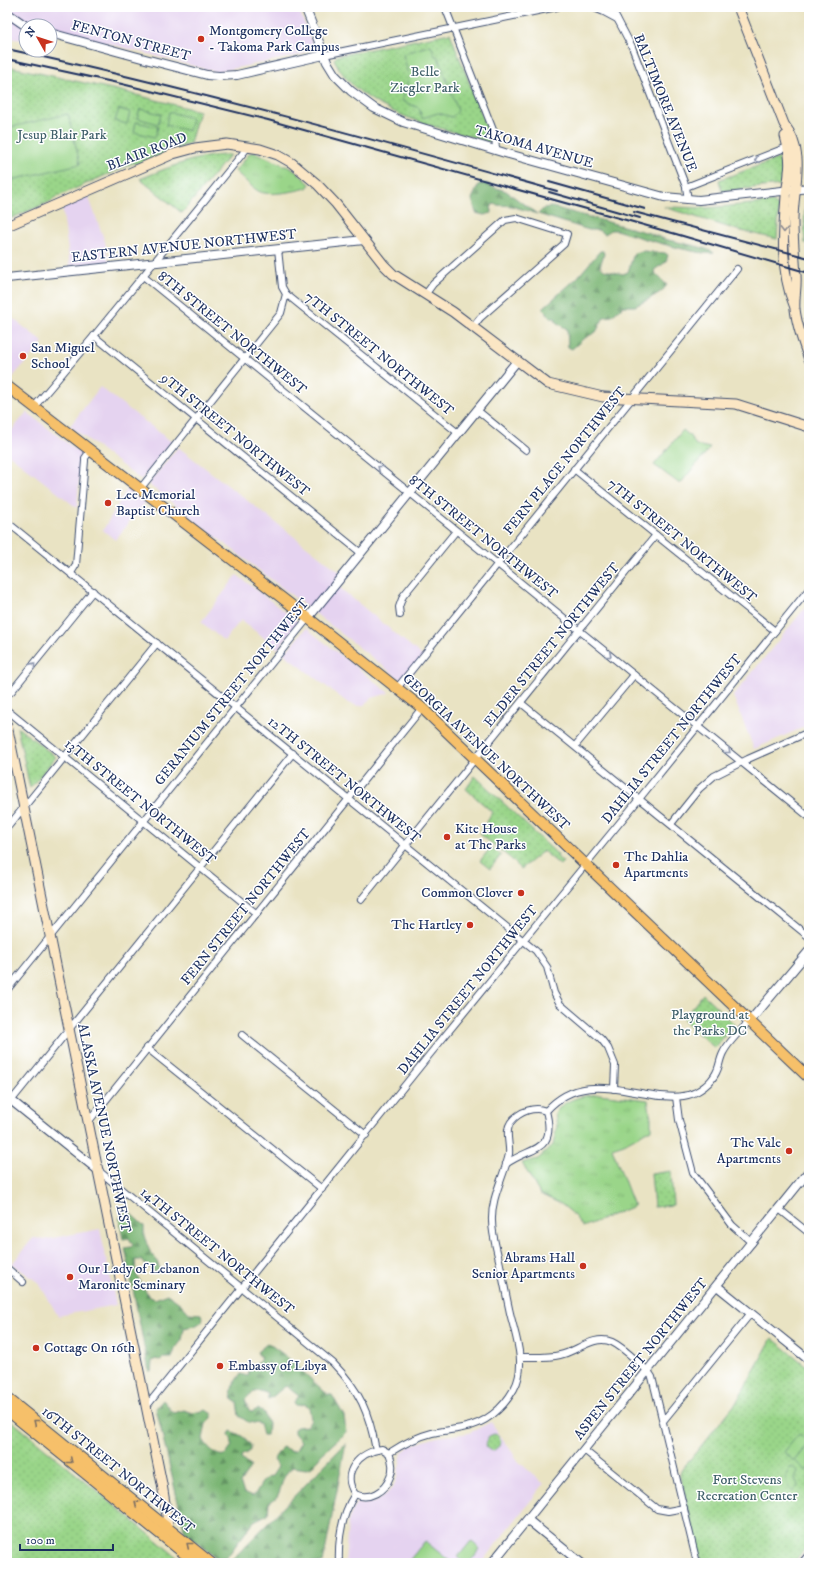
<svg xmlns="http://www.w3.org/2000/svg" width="816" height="1570" viewBox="0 0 816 1570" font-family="'IM FELL DW Pica',serif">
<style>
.built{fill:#e5d3f0}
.grass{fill:url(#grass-tufts);stroke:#5a8274}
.forest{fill:url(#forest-firs);stroke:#4b726a}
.park{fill:url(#park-dots);stroke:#5a8274}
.garden{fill:#9ad589;stroke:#5a8274}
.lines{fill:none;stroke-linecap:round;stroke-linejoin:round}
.minor-casing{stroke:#3a4a6d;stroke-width:8}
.tertiary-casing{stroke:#3a4a6d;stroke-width:10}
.secondary-casing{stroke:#3a4a6d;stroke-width:11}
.primary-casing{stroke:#3a4a6d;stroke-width:12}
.trunk-casing{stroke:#3a4a6d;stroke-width:12}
.minor{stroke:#fff;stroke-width:6}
.tertiary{stroke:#fff;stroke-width:8}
.secondary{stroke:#fbe6c4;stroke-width:9}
.primary{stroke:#f6c06b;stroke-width:10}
.trunk{stroke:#f6c06b;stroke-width:10}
.rail{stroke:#1b2f5e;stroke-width:2}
.oneway{stroke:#8d97ae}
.oneway2{stroke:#8b8a91}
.oneway3{stroke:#7e7064}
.poi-dot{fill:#c8321e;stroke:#fff;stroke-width:1.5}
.labels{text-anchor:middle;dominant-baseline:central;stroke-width:3;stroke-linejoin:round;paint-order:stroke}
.poi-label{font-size:14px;fill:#1b2f5e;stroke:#fff;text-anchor:start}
.street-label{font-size:14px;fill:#1b2f5e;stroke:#fff}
.park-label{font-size:14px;fill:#41616b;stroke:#fff}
</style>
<defs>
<pattern id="grass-tufts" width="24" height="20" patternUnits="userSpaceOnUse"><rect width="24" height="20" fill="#9ad589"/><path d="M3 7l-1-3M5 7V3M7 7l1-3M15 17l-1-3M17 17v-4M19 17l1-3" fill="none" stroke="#84b779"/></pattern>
<pattern id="forest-firs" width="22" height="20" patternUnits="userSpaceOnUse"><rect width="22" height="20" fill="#7bb675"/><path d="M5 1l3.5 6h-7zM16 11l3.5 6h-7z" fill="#649463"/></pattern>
<pattern id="park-dots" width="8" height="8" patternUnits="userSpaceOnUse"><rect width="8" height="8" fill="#9ad589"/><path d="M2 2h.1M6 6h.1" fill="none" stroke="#84b779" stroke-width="1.8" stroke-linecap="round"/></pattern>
</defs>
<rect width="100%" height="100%" fill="#fff"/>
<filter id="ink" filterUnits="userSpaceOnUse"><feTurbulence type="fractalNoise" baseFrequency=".025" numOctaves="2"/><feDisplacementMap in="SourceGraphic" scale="8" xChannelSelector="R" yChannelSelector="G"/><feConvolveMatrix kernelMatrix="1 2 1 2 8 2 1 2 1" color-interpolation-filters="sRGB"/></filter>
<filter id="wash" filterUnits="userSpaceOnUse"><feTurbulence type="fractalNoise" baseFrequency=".012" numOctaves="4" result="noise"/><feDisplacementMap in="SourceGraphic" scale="16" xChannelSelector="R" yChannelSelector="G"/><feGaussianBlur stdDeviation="0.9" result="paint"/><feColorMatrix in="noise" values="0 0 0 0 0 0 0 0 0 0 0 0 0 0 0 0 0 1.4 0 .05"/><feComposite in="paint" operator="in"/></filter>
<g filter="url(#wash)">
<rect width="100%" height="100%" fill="#e9e3c3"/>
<!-- built -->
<g class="built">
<path d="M7 7H298L313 45 301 55 216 72 50 28V26L33 23 32 26H26V36L24 40 7 38Z"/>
<path d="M88 195 105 242 109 262 70 266 62 206Z"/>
<path d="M7 240 11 273H7Z"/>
<path d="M7 314 43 342 12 378 7 374Z"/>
<path d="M100 387 172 442 141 480 70 426Z"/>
<path d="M27 412 81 454 77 508 7 453V436Z"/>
<path d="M178 447 340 572V588L425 658 405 683 148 484Z"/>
<path d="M127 489 145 503 115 540 103 530Z"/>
<path d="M237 575 298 622 278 649 241 620 224 641 201 622Z"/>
<path d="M809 603V725L754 749 733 696Z"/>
<path d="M306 628 389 693 372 698 364 705 358 706 348 703 284 654Z"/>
<path d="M100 1229 116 1305 58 1316 39 1283 12 1264 33 1238 48 1239Z"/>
<path d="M491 1422 519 1462 544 1484 481 1563H345L348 1521 356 1503 364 1504 375 1502 385 1495 393 1487 397 1478 402 1453 409 1446 424 1441 437 1437 469 1433Z"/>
</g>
<!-- grass -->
<g class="grass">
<path d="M254 152 295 170 310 184 307 188C296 191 268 197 258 191 250 186 242 177 235 171L250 153Z"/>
<path d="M599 1094 648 1100 651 1118V1129L624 1144 612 1148 634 1206 583 1227 571 1212 561 1204 540 1194 522 1163 538 1159 553 1145 557 1126 555 1114C563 1099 582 1096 599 1094Z"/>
</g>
<!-- forest -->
<g class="forest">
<path d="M479 184H488L493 187 506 191 537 214C529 211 521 209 512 206 506 205 499 206 493 204L491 208 492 213 484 215 476 213 472 199Z"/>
<path d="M552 207 649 233C654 235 659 237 664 239 675 242 707 247 714 253 703 257 631 235 616 230H611L605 234 598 230H589L538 214 544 208Z"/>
<path d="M600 251H603L604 254 600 266 604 270 623 274 628 272 634 253 643 251 665 253 668 255 666 262 654 270 656 274 667 285 662 291 649 299 635 306H623L612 316 604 317 596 332 583 339 572 349 568 347 567 329 557 323 555 318H550L543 308 577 278Z"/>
<path d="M125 1212 131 1214 141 1223 144 1226V1236L151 1254 156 1259 160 1269 161 1271 158 1272 153 1271 141 1260H135L136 1274 149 1297 155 1299 167 1294 181 1304 189 1313 201 1314 203 1321 195 1326 184 1328 182 1340 175 1349 172 1358H162L161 1361 156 1359 152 1361 151 1371H149L125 1248 131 1247 133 1245 129 1238 123 1239 119 1218Z"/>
<path d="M268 1343 287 1357 328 1395H332L344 1416 346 1432 321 1455 311 1468 306 1469 293 1467C282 1474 283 1484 278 1495 276 1499 272 1500 269 1503L268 1514 254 1521 227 1557 222 1559 215 1557 185 1532 156 1408 163 1400 169 1407V1409L174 1413 184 1410 193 1413 206 1410 212 1414V1418L206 1424 203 1439C207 1447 220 1462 228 1452 230 1449 232 1447 232 1443 232 1440 230 1437 229 1434L231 1431C239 1434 247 1438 251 1446 251 1452 247 1453 242 1455L241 1458 243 1461 251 1466 240 1483 244 1492 253 1496C260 1489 261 1478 272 1476L278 1467 273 1460 282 1447 292 1451 296 1450 301 1441 294 1433V1429L297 1427 307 1426 311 1419 309 1407 304 1404C299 1405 296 1407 293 1403L299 1396 286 1386C279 1390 274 1397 268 1399V1394C258 1388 251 1392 245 1400L249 1410 252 1412 258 1409 264 1413 268 1424 267 1435H263L260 1424 248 1422 239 1416 237 1402 234 1401C228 1391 234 1382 241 1374L247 1376 249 1375 248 1371 252 1369 261 1359 257 1352Z"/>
<path d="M346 1443 323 1563H229Z"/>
</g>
<!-- park -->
<g class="park">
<path d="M450 33 491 139 490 142C439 127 358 113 334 59L337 56Z"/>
<path d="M7 66 121 91 199 111 190 143 139 164 133 163 54 198 52 201 7 220Z"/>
<path d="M230 155 182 213 140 179C170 167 197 155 230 155Z"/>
<path d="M783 157 782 185 722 191 719 180Z"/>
<path d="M809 197V244L805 243C805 230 802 209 809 197Z"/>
<path d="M773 202 779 207 777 239 737 230 664 207 708 208Z"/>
<path d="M17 727 56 757 30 788Z"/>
<path d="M475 776 558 855 557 857 563 862 560 865 543 851 521 869 510 858 480 834 492 812 466 789Z"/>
<path d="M491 847 501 855 490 869 480 861Z"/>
<path d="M703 994 734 1024 715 1048 688 1025 683 1019Z"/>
<path d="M671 1171 673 1205 654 1207 651 1174Z"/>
<path d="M772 1338 809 1368V1544L793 1563H702L679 1473 736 1403Z"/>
<path d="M7 1417 184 1563H7Z"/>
<path d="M494 1434 498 1435 501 1441 499 1446 493 1451 485 1447 489 1436Z"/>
</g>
<!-- garden -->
<g class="garden">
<path d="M431 45 435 56 438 57 458 111 452 117 438 113 422 118 419 108 402 101 409 77 403 54Z"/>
<path d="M119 109 130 112 127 124 115 121Z"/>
<path d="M140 109 161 114 158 124 137 118Z"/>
<path d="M169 112 192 118 189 131 166 125Z"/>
<path d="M68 114 80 164 7 181V128Z"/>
<path d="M136 122 158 127 155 137 134 132Z"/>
<path d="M683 430 689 435 696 445 710 448 680 484 654 465Z"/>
<path d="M799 1434 809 1442 794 1461 784 1452Z"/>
<path d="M809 1444V1467L806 1471 795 1461Z"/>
<path d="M791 1467 798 1472 795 1479 798 1485 792 1491C785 1484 784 1475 791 1467Z"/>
<path d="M425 1541 452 1563H407Z"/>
<path d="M471 1541 480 1549 469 1563H465L458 1557Z"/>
</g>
</g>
<g filter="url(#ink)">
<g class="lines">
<defs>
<g id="minor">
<path d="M445 7 495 135 496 150"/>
<path d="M592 7 604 12 617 19"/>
<path d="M611 7 632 47 686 187"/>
<path d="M324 55 557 7"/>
<path d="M688 200 686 187 790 146"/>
<path d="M143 276 809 817"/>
<path d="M286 294 458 433"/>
<path d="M425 295 433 284 505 220 516 218 567 234 564 244 480 318 473 327"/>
<path d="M94 336 361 553"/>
<path d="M34 407 94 336 248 147"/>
<path d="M477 410 526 450"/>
<path d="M574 469 775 631"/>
<path d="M140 489 281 313 286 294 282 287 278 249"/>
<path d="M7 522 536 951 547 967 554 993 560 1004 601 1039 608 1048 615 1065 614 1089"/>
<path d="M71 573 76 565 85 461V458L90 451"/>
<path d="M400 615 399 607 403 596 456 531"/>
<path d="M397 688 737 269"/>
<path d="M7 693 11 692 93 591"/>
<path d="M521 703 809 937"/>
<path d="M7 710 257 914"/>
<path d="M575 746 634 675"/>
<path d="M671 824 699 789 714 776 748 759 809 732"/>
<path d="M7 828 157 643"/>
<path d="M361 900 656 535"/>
<path d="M7 990 308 618"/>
<path d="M242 1035 366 1135"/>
<path d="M147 1048 322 1189"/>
<path d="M676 1097 679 1120 693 1173 732 1225 752 1243"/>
<path d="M7 1106 293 753"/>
<path d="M546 1111C579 1074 618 1091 660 1096 673 1097 684 1098 696 1092 707 1086 716 1077 719 1065 720 1061 721 1057 723 1053 729 1041 740 1031 750 1021"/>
<path d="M89 1121 422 708"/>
<path d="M506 1164C531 1146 557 1153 546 1111"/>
<path d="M99 1171 333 1363C360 1391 369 1412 376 1450"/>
<path d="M779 1209 809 1233"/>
<path d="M7 1268 23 1282"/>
<path d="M520 1357C533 1357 547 1358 560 1355 576 1352 594 1334 612 1342 625 1348 637 1362 648 1371L652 1377 697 1563"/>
<path d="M146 1407 430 1054 635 804 809 589"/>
<path d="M663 1421 751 1313"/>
<path d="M382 1449 389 1453C392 1460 394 1469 390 1477 385 1491 369 1501 355 1494 340 1472 360 1452 382 1449Z"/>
<path d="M584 1450 657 1509 668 1511 684 1508"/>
<path d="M389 1453C403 1444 416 1437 432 1433 442 1431 452 1430 462 1428 485 1424 503 1409 514 1389 527 1365 516 1338 510 1313 506 1295 503 1278 499 1260 496 1247 492 1234 492 1221 491 1197 504 1177 509 1154 510 1148 507 1138 508 1130 509 1118 525 1109 537 1109 540 1109 543 1110 546 1111"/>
<path d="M339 1563C338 1539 342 1514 355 1494"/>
</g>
<g id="tertiary">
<path d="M305 7 327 62 335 75 351 91 374 108 403 122 505 153 664 197 699 200 809 188"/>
<path d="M7 13 26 26"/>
<path d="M50 33 149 60 207 75 219 76 237 75 324 55"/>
<path d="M7 278 364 240"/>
<path d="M308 618 517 361"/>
<path d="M750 1021 809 951"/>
<path d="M7 1097 99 1171"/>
<path d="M717 1286 809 1360"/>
<path d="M528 1520 581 1563"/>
<path d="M492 1563 809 1171"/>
<path d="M803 1563 809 1556"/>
</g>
<g id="secondary">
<path d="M738 7 784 124C808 155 792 189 793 224 793 241 795 258 796 276 797 287 794 298 795 309 797 326 803 343 809 359"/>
<path d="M785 136C788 148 791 160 789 172 789 180 786 188 786 196 783 232 780 271 794 305"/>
<path d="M7 226 173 154 195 148 227 144 260 149 278 155 292 163 317 184 336 204 384 265 393 274 453 312 548 384 603 397 736 404 809 427"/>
<path d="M7 725 162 1484 168 1522 165 1532"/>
</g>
<g id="primary">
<path d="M7 1398 211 1563"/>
<path d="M7 1410 196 1563"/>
</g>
<path id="trunk" d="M7 386 308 618 422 708 809 1078"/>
</defs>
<!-- minor casing -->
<use href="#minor" class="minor-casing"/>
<!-- tertiary casing -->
<use href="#tertiary" class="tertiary-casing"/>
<!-- secondary casing -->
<use href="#secondary" class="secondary-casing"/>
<!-- primary casing -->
<use href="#primary" class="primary-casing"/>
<!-- trunk casing -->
<use href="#trunk" class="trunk-casing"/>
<!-- minor -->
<use href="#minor" class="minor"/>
<!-- tertiary -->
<use href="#tertiary" class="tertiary"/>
<!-- secondary -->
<use href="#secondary" class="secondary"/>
<!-- primary -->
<use href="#primary" class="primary"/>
<!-- trunk -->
<use href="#trunk" class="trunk"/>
<!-- rail -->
<g class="rail">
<path d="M7 49C192 89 375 140 557 191"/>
<path d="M7 59 122 84 268 120 676 234 809 273"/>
<path d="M549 182 645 209"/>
<path d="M549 192 640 218"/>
<path d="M634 212 809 258"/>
</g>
</g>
<!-- one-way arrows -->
<defs><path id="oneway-chevron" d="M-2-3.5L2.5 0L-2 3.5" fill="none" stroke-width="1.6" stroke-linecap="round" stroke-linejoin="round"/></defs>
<g class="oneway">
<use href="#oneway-chevron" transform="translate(757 160) rotate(158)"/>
<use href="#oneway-chevron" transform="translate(380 468) rotate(-141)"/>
<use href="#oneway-chevron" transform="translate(609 655) rotate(39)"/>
<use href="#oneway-chevron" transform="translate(33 665) rotate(-51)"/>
<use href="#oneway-chevron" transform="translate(728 751) rotate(39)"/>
</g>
<use class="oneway2" href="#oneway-chevron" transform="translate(784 230) rotate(91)"/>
<g class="oneway3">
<use href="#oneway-chevron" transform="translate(36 1422) rotate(-141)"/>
<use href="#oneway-chevron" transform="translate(70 1461) rotate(39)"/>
<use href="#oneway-chevron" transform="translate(137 1503) rotate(-141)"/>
<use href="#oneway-chevron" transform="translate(189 1545) rotate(-141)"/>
</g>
</g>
<!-- markers -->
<g class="poi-dot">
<circle cx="201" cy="39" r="4"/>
<circle cx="23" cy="356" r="4"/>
<circle cx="108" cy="503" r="4"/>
<circle cx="447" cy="837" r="4"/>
<circle cx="616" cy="865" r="4"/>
<circle cx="521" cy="893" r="4"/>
<circle cx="470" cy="925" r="4"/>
<circle cx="789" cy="1151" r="4"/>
<circle cx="583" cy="1266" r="4"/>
<circle cx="70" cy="1277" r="4"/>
<circle cx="36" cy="1348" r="4"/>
<circle cx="220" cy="1366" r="4"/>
</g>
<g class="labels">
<!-- poi labels -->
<g class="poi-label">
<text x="209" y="31">Montgomery College<tspan x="209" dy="16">- Takoma Park Campus</tspan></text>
<text x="31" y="348">San Miguel<tspan x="31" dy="16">School</tspan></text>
<text x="116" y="495">Lee Memorial<tspan x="116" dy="16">Baptist Church</tspan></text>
<text x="455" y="829">Kite House<tspan x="455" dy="16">at The Parks</tspan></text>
<text x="624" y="857">The Dahlia<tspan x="624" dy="16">Apartments</tspan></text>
<text x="513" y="893" text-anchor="end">Common Clover</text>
<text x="462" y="925" text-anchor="end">The Hartley</text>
<text x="781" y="1143" text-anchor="end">The Vale<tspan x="781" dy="16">Apartments</tspan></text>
<text x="575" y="1258" text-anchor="end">Abrams Hall<tspan x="575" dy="16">Senior Apartments</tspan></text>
<text x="78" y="1269">Our Lady of Lebanon<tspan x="78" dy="16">Maronite Seminary</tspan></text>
<text x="44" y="1348">Cottage On 16th</text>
<text x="228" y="1366">Embassy of Libya</text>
</g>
<!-- street labels -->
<g class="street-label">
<text transform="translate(131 41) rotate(15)">FENTON STREET</text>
<text transform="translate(665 103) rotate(68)">BALTIMORE AVENUE</text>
<text transform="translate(534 147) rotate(16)">TAKOMA AVENUE</text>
<text transform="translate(147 152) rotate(-21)">BLAIR ROAD</text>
<text transform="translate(184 246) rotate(-6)">EASTERN AVENUE NORTHWEST</text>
<text transform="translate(232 333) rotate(39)">8TH STREET NORTHWEST</text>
<text transform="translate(379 354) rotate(39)">7TH STREET NORTHWEST</text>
<text transform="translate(235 435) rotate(39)">9TH STREET NORTHWEST</text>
<text transform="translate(565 461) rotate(-51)">FERN PLACE NORTHWEST</text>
<text transform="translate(483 537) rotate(39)">8TH STREET NORTHWEST</text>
<text transform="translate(682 541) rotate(39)">7TH STREET NORTHWEST</text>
<text transform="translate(552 645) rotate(-51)">ELDER STREET NORTHWEST</text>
<text transform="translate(232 692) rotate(-51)">GERANIUM STREET NORTHWEST</text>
<text transform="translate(672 739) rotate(-51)">DAHLIA STREET NORTHWEST</text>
<text transform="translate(486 752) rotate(43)">GEORGIA AVENUE NORTHWEST</text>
<text transform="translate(344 780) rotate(39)">12TH STREET NORTHWEST</text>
<text transform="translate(140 802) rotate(39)">13TH STREET NORTHWEST</text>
<text transform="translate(246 907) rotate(-51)">FERN STREET NORTHWEST</text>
<text transform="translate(468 990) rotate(-51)">DAHLIA STREET NORTHWEST</text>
<text transform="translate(104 1128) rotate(78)">ALASKA AVENUE NORTHWEST</text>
<text transform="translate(217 1251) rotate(39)">14TH STREET NORTHWEST</text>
<text transform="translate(641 1359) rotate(-51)">ASPEN STREET NORTHWEST</text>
<text transform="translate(118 1470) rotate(39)">16TH STREET NORTHWEST</text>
</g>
<!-- park labels -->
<g class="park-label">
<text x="425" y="72">Belle<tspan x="425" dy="16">Ziegler Park</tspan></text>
<text x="62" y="135">Jesup Blair Park</text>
<text x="710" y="1015">Playground at<tspan x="710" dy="16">the Parks DC</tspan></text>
<text x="747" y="1480">Fort Stevens<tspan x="747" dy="16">Recreation Center</tspan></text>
</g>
</g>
<!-- margin -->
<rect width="816" height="1570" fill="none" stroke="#fff" stroke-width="24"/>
<!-- north arrow -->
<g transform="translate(38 38) rotate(309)"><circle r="19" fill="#ffffff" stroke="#a4acbf"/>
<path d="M0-3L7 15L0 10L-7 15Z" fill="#c8321e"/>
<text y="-6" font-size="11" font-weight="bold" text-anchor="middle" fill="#1b2f5e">N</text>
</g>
<!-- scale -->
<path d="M20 1544v6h93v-6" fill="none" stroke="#1b2f5e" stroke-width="2"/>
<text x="26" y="1544" font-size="12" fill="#1b2f5e" stroke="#ffffff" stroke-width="3" paint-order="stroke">100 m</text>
</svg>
